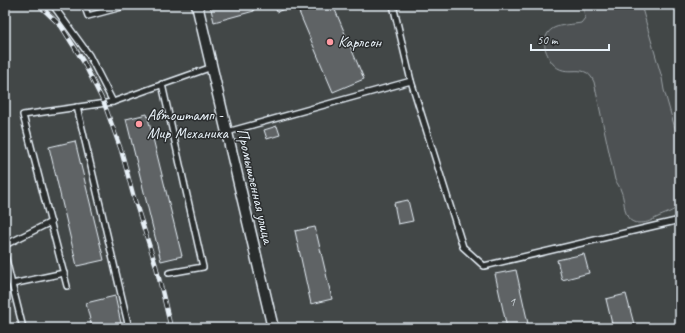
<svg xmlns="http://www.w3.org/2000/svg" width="685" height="333" viewBox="0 0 685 333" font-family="Caveat,sans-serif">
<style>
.built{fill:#424647}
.green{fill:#4d5152;stroke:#9aa1a5}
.building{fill:#5f6365;stroke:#e8f1f8}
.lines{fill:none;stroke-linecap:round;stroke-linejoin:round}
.lane-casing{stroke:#e8f1f8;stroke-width:8}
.street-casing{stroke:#e8f1f8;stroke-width:13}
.lane{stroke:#2a2d2e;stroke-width:5}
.street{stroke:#2a2d2e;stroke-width:10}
.rail-casing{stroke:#e8f1f8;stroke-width:4.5}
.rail{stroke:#2a2d2e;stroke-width:3;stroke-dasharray:9;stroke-linecap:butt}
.poi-dot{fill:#ff9aa2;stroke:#2a2d2e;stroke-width:1.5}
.labels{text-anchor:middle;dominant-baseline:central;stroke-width:3;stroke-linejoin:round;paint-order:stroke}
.number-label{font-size:14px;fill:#c6ced3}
.poi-label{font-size:16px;fill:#e8f1f8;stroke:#2a2d2e;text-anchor:start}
.street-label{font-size:16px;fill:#e8f1f8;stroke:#2a2d2e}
</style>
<rect width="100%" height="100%" fill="#35393a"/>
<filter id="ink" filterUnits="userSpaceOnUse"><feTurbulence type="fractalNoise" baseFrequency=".025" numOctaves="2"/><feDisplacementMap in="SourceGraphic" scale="8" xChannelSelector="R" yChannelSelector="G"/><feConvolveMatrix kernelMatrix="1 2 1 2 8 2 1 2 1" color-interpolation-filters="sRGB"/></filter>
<g filter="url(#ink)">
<!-- built -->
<rect class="built" x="5" y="5" width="675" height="323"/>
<!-- green -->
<path class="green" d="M583 5H641L662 78 664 90 680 146V205C673 212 664 214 656 218 649 222 646 223 638 223 622 222 626 202 621 191 620 187 617 183 615 180L594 82C584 58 563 84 549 58 547 53 544 49 545 43 546 23 565 26 581 23L585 18Z"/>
<!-- building -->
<g class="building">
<path d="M210 5H250L254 11 214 22Z"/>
<path d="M274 5H293L277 12Z"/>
<path d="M296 5H333L364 79 333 92Z"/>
<path d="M147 114 182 256 161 261 126 119Z"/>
<path d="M277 126 280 135 267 139 264 130Z"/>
<path d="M75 141 104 260 77 266 49 147Z"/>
<path d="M408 200 413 221 398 224 394 203Z"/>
<path d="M315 227 332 299 311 304 295 231Z"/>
<path d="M584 254 589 273 562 280 557 260Z"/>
<path d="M516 270 529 328H507L495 274Z"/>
<path d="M626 294 635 328H613L606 299Z"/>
<path d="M115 296 122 328H92L86 303Z"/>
</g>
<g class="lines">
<defs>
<g id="lane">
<path d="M66 5 55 8 89 55 113 102"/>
<path d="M84 5 88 16 129 5"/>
<path d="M411 81 463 247 484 266 680 220"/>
<path d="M162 84 203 267 169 273"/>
<path d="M77 107 129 328"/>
<path d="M227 132 411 81 393 5"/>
<path d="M5 245 51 222"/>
<path d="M5 255 12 284 64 273"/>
<path d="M12 284 23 328"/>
<path d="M67 286 23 115 113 102 212 67"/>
</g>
<path id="street" d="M197 5 273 328"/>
</defs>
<!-- lane casing -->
<use href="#lane" class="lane-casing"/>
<!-- street casing -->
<use href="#street" class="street-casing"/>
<!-- lane -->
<use href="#lane" class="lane"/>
<!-- street -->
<use href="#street" class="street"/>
<defs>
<path id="rail" d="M39 5 61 26 83 61 104 103 121 150 134 198 156 266 171 328"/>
</defs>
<!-- rail casing -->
<use href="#rail" class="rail-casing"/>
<!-- rail -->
<use href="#rail" class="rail"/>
</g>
</g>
<!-- markers -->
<g class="poi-dot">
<circle cx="330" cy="42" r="4"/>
<circle cx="139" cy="124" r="4"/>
</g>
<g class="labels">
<!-- number labels -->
<g class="number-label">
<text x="512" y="301">1</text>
</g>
<!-- poi labels -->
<g class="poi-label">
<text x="338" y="42">Карлсон</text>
<text x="147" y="115">Автоштамп -<tspan x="147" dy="18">Мир Механика</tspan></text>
</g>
<!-- street labels -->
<g class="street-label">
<text transform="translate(255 186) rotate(77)">Промышленная улица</text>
</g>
</g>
<!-- margin -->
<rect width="685" height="333" fill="none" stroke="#2a2d2e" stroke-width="20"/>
<rect x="10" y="10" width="665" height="313" fill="none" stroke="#e8f1f8" stroke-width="1.5" filter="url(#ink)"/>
<!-- scale -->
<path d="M531 44v6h78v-6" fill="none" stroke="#e8f1f8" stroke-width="2"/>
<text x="537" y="44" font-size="12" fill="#e8f1f8" stroke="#2a2d2e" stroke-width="3" paint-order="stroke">50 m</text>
</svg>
